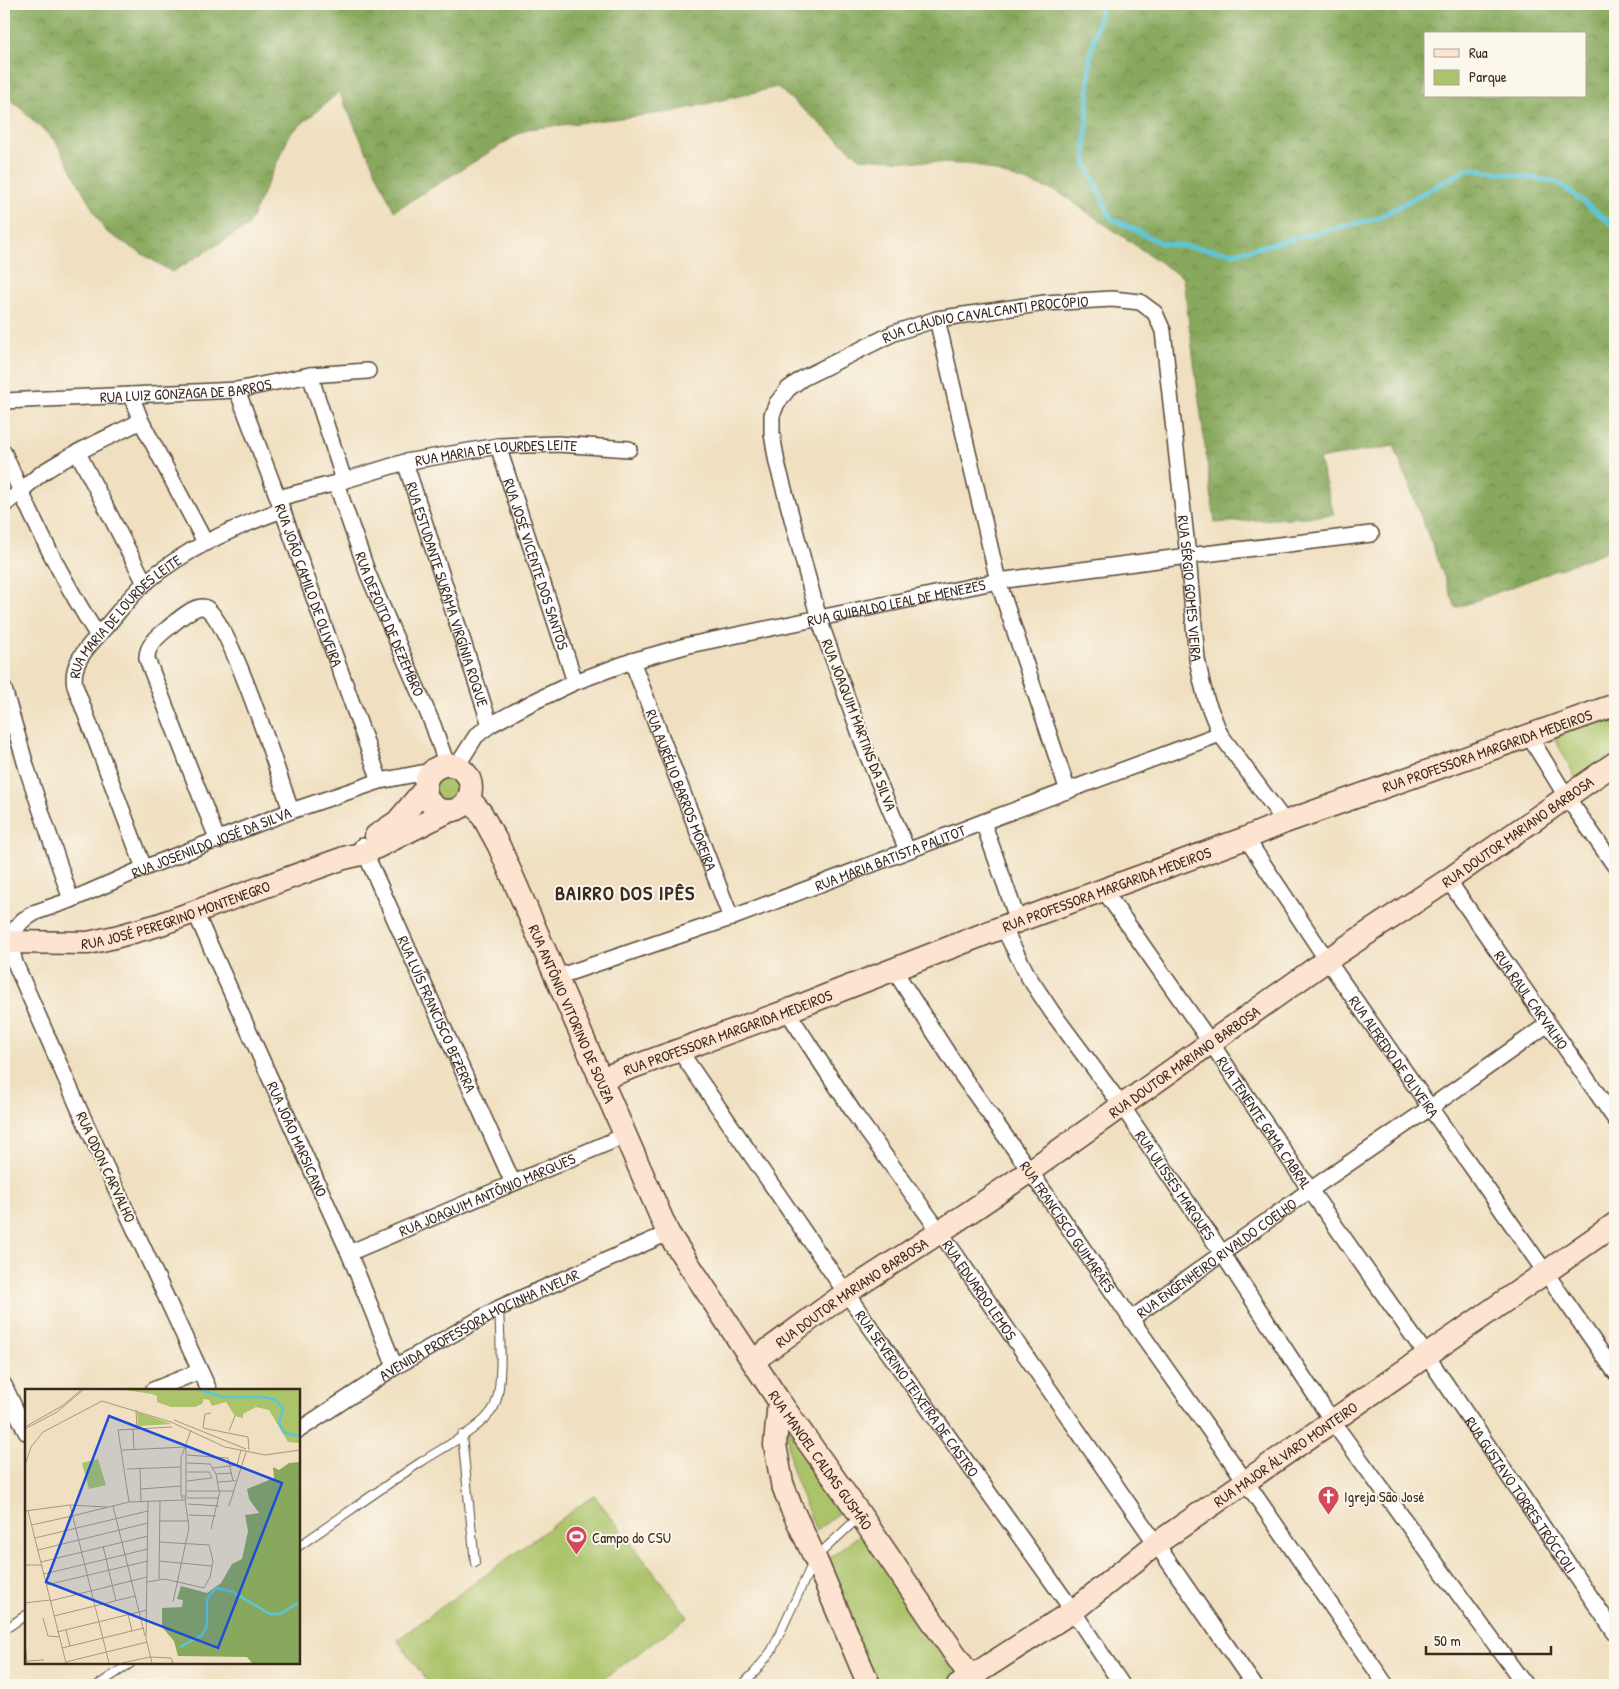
<svg xmlns="http://www.w3.org/2000/svg" width="1619" height="1689" viewBox="0 0 1619 1689" font-family="'Patrick Hand',sans-serif">
<style>
.green{fill:#abc369;stroke:#737644}
.forest{fill:url(#forest-crowns);stroke:#626a3e;fill-rule:evenodd}
.lines{fill:none;stroke-linecap:round;stroke-linejoin:round}
.stream{stroke:#5cc6d8;stroke-width:5}
.lane-casing{stroke:#564536;stroke-width:10}
.street-casing{stroke:#564536;stroke-width:18}
.secondary-casing{stroke:#564536;stroke-width:25}
.lane{stroke:#fff;stroke-width:8}
.street{stroke:#fff;stroke-width:15}
.secondary{stroke:#fde4d0;stroke-width:22}
.labels{text-anchor:middle;dominant-baseline:central;stroke-width:4;stroke-linejoin:round;paint-order:stroke}
.street-label{font-size:15px;fill:#3b2a1e;stroke:#fbf7ec}
.poi-label{font-size:15px;fill:#3b2a1e;stroke:#fbf7ec;text-anchor:start}
.district-label{font-size:20px;font-weight:bold;letter-spacing:1px;fill:#3b2a1e;stroke:#fbf7ec}
.inset-river{fill:none;stroke:#5cc6d8;stroke-width:2.5}
.inset-road{fill:none;stroke:#a89780;stroke-width:1}
.view{fill:#1d4ed8;fill-opacity:0.15;stroke:#1d4ed8;stroke-width:2.5}
.inset-edge{fill:none;stroke:#3b2a1e;stroke-width:2.5}
</style>
<defs>
<pattern id="forest-crowns" width="20" height="18" patternUnits="userSpaceOnUse" patternTransform="scale(1.25)"><rect width="20" height="18" fill="#88a95d"/><path d="M2 6a3 3 0 1 1 6 0M12 15a3 3 0 1 1 6 0" fill="none" stroke="#708a4c"/></pattern>
</defs>
<rect width="100%" height="100%" fill="#fbf7ec"/>
<filter id="ink" filterUnits="userSpaceOnUse"><feTurbulence type="fractalNoise" baseFrequency=".02" numOctaves="2"/><feDisplacementMap in="SourceGraphic" scale="10" xChannelSelector="R" yChannelSelector="G"/><feConvolveMatrix kernelMatrix="1 2 1 2 8 2 1 2 1" color-interpolation-filters="sRGB"/></filter>
<filter id="wash" filterUnits="userSpaceOnUse"><feTurbulence type="fractalNoise" baseFrequency=".0096" numOctaves="4" result="noise"/><feDisplacementMap in="SourceGraphic" scale="20" xChannelSelector="R" yChannelSelector="G"/><feGaussianBlur stdDeviation="1.12" result="paint"/><feColorMatrix in="noise" values="0 0 0 0 0 0 0 0 0 0 0 0 0 0 0 0 0 1.4 0 .05"/><feComposite in="paint" operator="in"/></filter>
<g filter="url(#wash)">
<rect width="100%" height="100%" fill="#f0e0c1"/>
<!-- green -->
<g class="green">
<path d="M1615 710V752L1576 779 1552 733Z"/>
<circle cx="447" cy="788" r="13"/>
<path d="M785 1423 844 1509 816 1531 792 1471Z"/>
<path d="M594 1495 688 1617 595 1685H430L397 1640Z"/>
<path d="M862 1533 960 1674 942 1685H875L823 1563Z"/>
</g>
<!-- forest -->
<path class="forest" d="M4 4H1615V548L1456 608 1394 446 1319 459 1334 515 1215 523 1183 278 1058 192 976 165 860 158 777 87 672 112 527 129 394 211 339 92 290 134 248 226 172 272 105 231 56 142 4 93ZM1425 34H1585V96H1425Z"/>
<g class="lines">
<!-- stream -->
<path class="stream" d="M1102 4 1090 57 1085 160 1111 218 1161 243 1234 253 1378 218 1469 168 1557 182 1615 226"/>
</g>
</g>
<g filter="url(#ink)">
<g class="lines">
<defs>
<g id="lane">
<path d="M462 1435 475 1563"/>
<path d="M299 1546C340 1518 380 1489 421 1462 442 1448 483 1428 494 1407 504 1387 500 1331 499 1308"/>
<path d="M4 1630 26 1615"/>
<path d="M98 1685 131 1663"/>
<path d="M742 1685 755 1672 772 1650 815 1558 859 1517"/>
</g>
<g id="street">
<path d="M937 319 998 581 1068 791"/>
<path d="M310 375 344 480"/>
<path id="s1" d="M237 390 278 498 380 781"/>
<path id="s2" d="M4 401 237 390 310 375 368 371"/>
<path d="M141 421 205 542"/>
<path id="s3" d="M498 446 575 682"/>
<path d="M4 453C31 517 61 578 98 636"/>
<path d="M78 453 145 583"/>
<path id="s4" d="M405 462 490 725"/>
<path id="s5" d="M336 483 368 574 433 725 447 765"/>
<path id="s6" d="M278 498 336 483 405 462 498 446 558 444 629 449"/>
<path d="M4 505C17 495 29 483 42 473 71 453 110 437 141 421L131 395"/>
<path id="s7" d="M632 661 731 918"/>
<path d="M4 689 27 769 71 900"/>
<path d="M1529 736 1566 796 1615 866"/>
<path id="s8" d="M457 766 476 736 490 725 533 702 575 682 632 661 689 645 998 581 1188 556 1371 534"/>
<path d="M983 822 1018 921"/>
<path id="s9" d="M1246 838 1327 960 1615 1372"/>
<path d="M218 841 147 659C146 646 158 636 167 629 174 623 197 602 206 608 231 623 279 776 291 811"/>
<path id="s10" d="M362 846 513 1183"/>
<path id="s11" d="M907 850 867 754 819 619 777 463 772 434V415L777 403 788 389 803 378 894 333 937 319 1045 303 1112 299 1140 302 1155 313 1163 331 1188 556 1197 659 1202 683 1206 699 1220 734 1285 822"/>
<path id="s12" d="M144 868 75 686C70 663 88 647 102 631 116 616 129 597 145 583 185 549 233 528 282 510"/>
<path id="s13" d="M1448 880 1615 1119"/>
<path id="s14" d="M1103 889 1211 1043 1310 1190 1427 1356 1615 1633"/>
<path id="s15" d="M195 912 349 1253 395 1367"/>
<path id="s16" d="M1003 927 1028 976 1052 1012 1122 1106 1222 1253 1332 1421 1525 1685"/>
<path id="s17" d="M894 970 963 1077 1030 1171 1131 1319 1246 1482 1386 1685"/>
<path id="s18" d="M557 977 731 918 983 822 1220 734"/>
<path id="s19" d="M787 1011 856 1116 940 1232 1254 1685"/>
<path id="s20" d="M679 1050 846 1293 1073 1611 1122 1685"/>
<path id="s21" d="M349 1253 624 1136"/>
<path id="s22" d="M1131 1319 1310 1190 1431 1107 1548 1024"/>
<path d="M4 1385 26 1432"/>
<path d="M153 1390 200 1371"/>
<path id="s23" d="M209 1390 80 1111 15 963 10 942 11 934 23 920 36 912 71 900 144 868 291 811 380 781 431 771"/>
<path id="s24" d="M299 1430 395 1367 499 1308 668 1233"/>
</g>
<g id="secondary">
<circle cx="448" cy="788" r="23"/>
<path id="s25" d="M469 799 481 813 499 846 668 1233 779 1401 861 1516 976 1685"/>
<path d="M376 836 397 822 425 789"/>
<path id="s26" d="M4 942 88 943 115 937 158 925 344 858 365 853 447 812"/>
<path id="s27" d="M600 1079 787 1011 1018 921 1246 838 1285 822 1615 705"/>
<path id="s28" d="M753 1361 846 1293 940 1232 1030 1171 1327 960 1448 880 1615 763"/>
<path d="M779 1401 775 1445 782 1483 791 1507 815 1558 869 1685"/>
<path id="s29" d="M958 1685 1073 1611 1156 1544 1615 1224"/>
</g>
</defs>
<!-- lane casing -->
<use href="#lane" class="lane-casing"/>
<!-- street casing -->
<use href="#street" class="street-casing"/>
<!-- secondary casing -->
<use href="#secondary" class="secondary-casing"/>
<!-- lane -->
<use href="#lane" class="lane"/>
<!-- street -->
<use href="#street" class="street"/>
<!-- secondary -->
<use href="#secondary" class="secondary"/>
</g>
</g>
<!-- icons -->
<defs>
<symbol id="church-pin" viewBox="-11 -11 22 30"><path d="M0 17L-7.5 6A9.5 9.5 0 1 1 7.5 6Z" fill="#d1495b" stroke="#fbf7ec"/><path d="M-1.2-6h2.4v3.5h3.3v2.4h-3.3V6h-2.4V-.1h-3.3v-2.4h3.3Z" fill="#fff"/></symbol>
<symbol id="stadium-pin" viewBox="-11 -11 22 30"><path d="M0 17L-7.5 6A9.5 9.5 0 1 1 7.5 6Z" fill="#d1495b" stroke="#fbf7ec"/><path d="M0-5a6.5 5 0 1 0 0 10a6.5 5 0 1 0 0-10ZM-3.5-1.8h7v3.6h-7Z" fill="#fff"/></symbol>
</defs>
<g fill-rule="evenodd">
<use href="#church-pin" x="1316" y="1484" width="25" height="34"/>
<use href="#stadium-pin" x="564" y="1524" width="25" height="34"/>
</g>
<g class="labels">
<!-- street labels -->
<g class="street-label">
<text stroke="none"><textPath href="#s11" startOffset="701">RUA CLÁUDIO CAVALCANTI PROCÓPIO</textPath></text>
<text stroke="none"><textPath href="#s2" startOffset="182">RUA LUIZ GONZAGA DE BARROS</textPath></text>
<text stroke="none"><textPath href="#s6" startOffset="224">RUA MARIA DE LOURDES LEITE</textPath></text>
<text stroke="none"><textPath href="#s3" startOffset="124">RUA JOSÉ VICENTE DOS SANTOS</textPath></text>
<text stroke="none"><textPath href="#s1" startOffset="208">RUA JOÃO CAMILO DE OLIVEIRA</textPath></text>
<text stroke="none"><textPath href="#s11" startOffset="1155">RUA SÉRGIO GOMES VIEIRA</textPath></text>
<text stroke="none"><textPath href="#s4" startOffset="139">RUA ESTUDANTE SURAMA VIRGÍNIA ROQUE</textPath></text>
<text stroke="none"><textPath href="#s8" startOffset="480">RUA GUIBALDO LEAL DE MENEZES</textPath></text>
<text stroke="none"><textPath href="#s12" startOffset="284">RUA MARIA DE LOURDES LEITE</textPath></text>
<text stroke="none"><textPath href="#s5" startOffset="151">RUA DEZOITO DE DEZEMBRO</textPath></text>
<text transform="translate(859 725) rotate(69)">RUA JOAQUIM MARTINS DA SILVA</text>
<text stroke="none"><textPath href="#s27" startOffset="946">RUA PROFESSORA MARGARIDA MEDEIROS</textPath></text>
<text stroke="none"><textPath href="#s7" startOffset="138">RUA AURÉLIO BARROS MOREIRA</textPath></text>
<text stroke="none"><textPath href="#s28" startOffset="930">RUA DOUTOR MARIANO BARBOSA</textPath></text>
<text stroke="none"><textPath href="#s23" startOffset="721">RUA JOSENILDO JOSÉ DA SILVA</textPath></text>
<text stroke="none"><textPath href="#s18" startOffset="354">RUA MARIA BATISTA PALITOT</textPath></text>
<text stroke="none"><textPath href="#s27" startOffset="541">RUA PROFESSORA MARGARIDA MEDEIROS</textPath></text>
<text stroke="none"><textPath href="#s26" startOffset="176">RUA JOSÉ PEREGRINO MONTENEGRO</textPath></text>
<text stroke="none"><textPath href="#s13" startOffset="146">RUA RAUL CARVALHO</textPath></text>
<text stroke="none"><textPath href="#s10" startOffset="184">RUA LUÍS FRANCISCO BEZERRA</textPath></text>
<text stroke="none"><textPath href="#s25" startOffset="239">RUA ANTÔNIO VITORINO DE SOUZA</textPath></text>
<text stroke="none"><textPath href="#s27" startOffset="136">RUA PROFESSORA MARGARIDA MEDEIROS</textPath></text>
<text stroke="none"><textPath href="#s9" startOffset="264">RUA ALFREDO DE OLIVEIRA</textPath></text>
<text stroke="none"><textPath href="#s28" startOffset="525">RUA DOUTOR MARIANO BARBOSA</textPath></text>
<text stroke="none"><textPath href="#s14" startOffset="284">RUA TENENTE GAMA CABRAL</textPath></text>
<text stroke="none"><textPath href="#s15" startOffset="249">RUA JOÃO MARSICANO</textPath></text>
<text transform="translate(106 1167) rotate(65)">RUA ODON CARVALHO</text>
<text stroke="none"><textPath href="#s16" startOffset="311">RUA ULISSES MARQUES</textPath></text>
<text stroke="none"><textPath href="#s21" startOffset="150">RUA JOAQUIM ANTÔNIO MARQUES</textPath></text>
<text stroke="none"><textPath href="#s17" startOffset="310">RUA FRANCISCO GUIMARÃES</textPath></text>
<text stroke="none"><textPath href="#s22" startOffset="105">RUA ENGENHEIRO RIVALDO COELHO</textPath></text>
<text stroke="none"><textPath href="#s19" startOffset="339">RUA EDUARDO LEMOS</textPath></text>
<text stroke="none"><textPath href="#s28" startOffset="120">RUA DOUTOR MARIANO BARBOSA</textPath></text>
<text stroke="none"><textPath href="#s24" startOffset="209">AVENIDA PROFESSORA MOCINHA AVELAR</textPath></text>
<text stroke="none"><textPath href="#s20" startOffset="418">RUA SEVERINO TEIXEIRA DE CASTRO</textPath></text>
<text stroke="none"><textPath href="#s29" startOffset="401">RUA MAJOR ÁLVARO MONTEIRO</textPath></text>
<text stroke="none"><textPath href="#s25" startOffset="752">RUA MANOEL CALDAS GUSMÃO</textPath></text>
<text stroke="none"><textPath href="#s14" startOffset="736">RUA GUSTAVO TORRES TRÓCCOLI</textPath></text>
</g>
<!-- poi labels -->
<g class="poi-label">
<text x="1344" y="1496">Igreja São José</text>
<text x="592" y="1537">Campo do CSU</text>
</g>
<!-- district labels -->
<g class="district-label">
<text x="625" y="892">BAIRRO DOS IPÊS</text>
</g>
</g>
<!-- overview -->
<g transform="translate(25 1389)">
<rect width="275" height="275" fill="#f0e0c1"/>
<path d="M112 23 147 35 113 37ZM73 70 81 96 64 100 57 74Z" fill="#abc369"/>
<path d="M275 73V274H227L222 268 153 267 149 252 137 238V219L157 218 158 211 152 210 156 197 182 204 196 194 207 175 217 170 223 142 220 126 234 124 224 110 222 100 249 89 248 78 254 81 264 74Z" fill="#88a95d"/>
<path d="M100 1H275V54L263 53 244 21 231 18 218 25V29L210 27 201 13 187 17 184 11 179 10 177 15 170 18H146L132 13V7L127 5Z" fill="#abc369"/>
<path class="inset-river" d="M174 1 199 8H237L251 11 258 19 254 34 259 44 275 47M155 258 177 246 182 237V210L191 199 208 203 245 225H255L275 213"/>
<path class="inset-road" d="M111 21 112 40M149 31 221 60M0 38 37 17 56 1M178 39 223 48 224 61M178 39 180 25 186 24M0 40 32 23 58 1M108 40 109 60M204 42 210 27M97 61 161 58V107M162 66 203 69 208 92 211 91M162 74 185 75 191 85 194 102M0 76 6 58 18 43 77 12 146 33 200 58 240 66 275 61M188 79 212 76 216 61M102 80 156 78M115 80 116 113M162 83H184L187 89 162 92M191 85 207 84M193 93 208 92M116 100 156 97M162 102H208M156 107V69L166 41M161 109H194M104 113 93 41 147 38M123 113 121 250 127 274M163 115 194 117M45 116 82 118M88 117 120 247M204 117 221 63M0 122 45 116 84 274M3 122 41 274M164 126 191 127M47 127 104 113 159 111 161 107H157V110M134 132H164M7 136 47 127M186 140 195 102M10 149 123 122M78 157 91 212M13 161 123 134M134 172 187 177M16 173 123 147M0 176H16M19 185 123 160M134 190 135 112M122 193 140 190 179 199 185 188 188 172 184 156 134 153M21 196 123 172M25 212 122 188M148 213 164 139 160 110M0 214 25 211M103 225 107 242M29 227 110 207M18 229 23 247 34 248M41 241 45 257M32 243 122 221M0 252 2 274M37 259 119 239M2 272 19 271M41 273 122 253M97 274 125 268 146 269 148 274"/>
<path class="view" d="M84 27 257 94 193 259 21 193Z"/>
<rect width="275" height="275" class="inset-edge"/>
</g>
<!-- margin -->
<rect width="1619" height="1689" fill="none" stroke="#fbf7ec" stroke-width="20"/>
<!-- legend -->
<rect x="1424" y="32" width="162" height="65" fill="#fbf7ec" stroke="#aea59a"/>
<rect x="1434" y="49" width="25" height="8" fill="#fde4d0" stroke="#aea59a"/>
<text x="1469" y="58" font-size="15" fill="#3b2a1e">Rua</text>
<rect x="1434" y="70" width="25" height="15" fill="#abc369" stroke="#aea59a"/>
<text x="1469" y="82" font-size="15" fill="#3b2a1e">Parque</text>
<!-- scale -->
<path d="M1426 1646v8h125v-8" fill="none" stroke="#3b2a1e" stroke-width="2.5"/>
<text x="1434" y="1646" font-size="15" fill="#3b2a1e" stroke="#fbf7ec" stroke-width="4" paint-order="stroke">50 m</text>
</svg>
